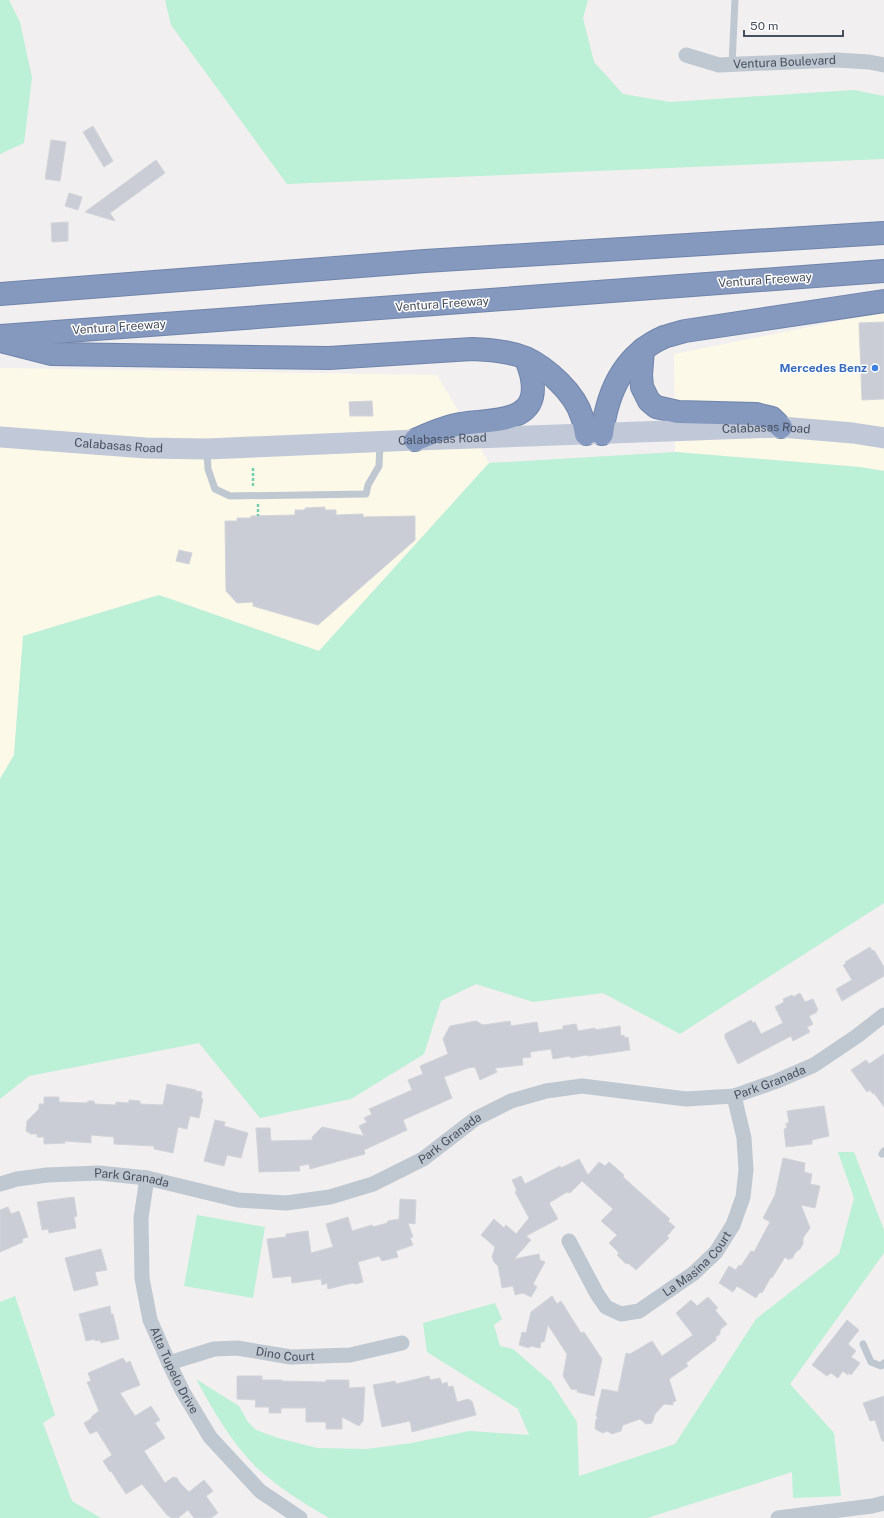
<svg xmlns="http://www.w3.org/2000/svg" width="884" height="1518" viewBox="0 0 884 1518" font-family="'Public Sans',sans-serif">
<style>
.commercial{fill:#fcf9e8}
.green{fill:#bcf0d7}
.building{fill:#cacdd5;stroke:#d2d4da}
.lines{fill:none;stroke-linecap:round;stroke-linejoin:round}
.motorway-casing{stroke:#7084ab;stroke-width:24}
.path{stroke:#73cfae;stroke-width:2.5;stroke-dasharray:3 2;stroke-linecap:butt}
.service{stroke:#bfc7d1;stroke-width:7}
.minor{stroke:#bfc7d1;stroke-width:15}
.secondary{stroke:#c1c9d8;stroke-width:21}
.motorway{stroke:#8599bf;stroke-width:22}
.shop-dot{fill:#3f7fe0;stroke:#fff;stroke-width:1.5}
.labels{text-anchor:middle;dominant-baseline:central;stroke-width:3;stroke-linejoin:round;paint-order:stroke}
.street-label{font-size:12px;fill:#464f5d;stroke:#fff}
.shop-label{font-size:12px;font-weight:bold;fill:#366cbe;stroke:#fff;text-anchor:end}
</style>
<rect width="100%" height="100%" fill="#f1efef"/>
<!-- commercial -->
<g class="commercial">
<path d="M884 312V471L860 467 675 452 674 354Z"/>
<path d="M0 368 437 375 489 463 319 651 159 595 23 636 14 755 0 779Z"/>
</g>
<!-- green -->
<g class="green">
<path d="M0 0H9L20 22 32 78 24 143 0 154Z"/>
<path d="M165 0H588L583 18 594 62 623 94 670 102 854 90 884 96V159L287 184 171 25Z"/>
<path d="M675 452 860 467 884 471V903L680 1034 603 993 533 1002 476 984 441 1001 424 1054 351 1099 260 1118 199 1043 29 1076 0 1099V779L14 755 23 636 159 595 319 651 489 463Z"/>
<path d="M838 1152H854L884 1230V1253L790 1384 834 1433 841 1496 793 1498 792 1472 647 1518H329C303 1503 278 1487 256 1467 231 1442 213 1410 196 1379L239 1406 248 1422 256 1430 278 1438 317 1448 367 1449 412 1443 469 1431 529 1435 518 1409 427 1352 423 1323 495 1303 502 1319 494 1325 500 1346 513 1349 551 1382 577 1422 579 1476 675 1444 756 1319 839 1254 854 1198Z"/>
<path d="M197 1215 265 1227 253 1298 184 1286Z"/>
<path d="M15 1296 55 1415 43 1423 72 1501 101 1518H0V1302Z"/>
</g>
<!-- building -->
<g class="building">
<path d="M93 126 113 161 104 167 83 132Z"/>
<path d="M51 140 66 142 60 181 45 179Z"/>
<path d="M156 160 165 173 110 213 115 221 85 212Z"/>
<path d="M69 193 82 197 78 210 65 206Z"/>
<path d="M68 222V241L52 242 51 223Z"/>
<path d="M884 322V399L862 400 859 323Z"/>
<path d="M372 401 373 416H350L349 402Z"/>
<path d="M325 507V510H336V515L363 514V517L415 516V540L318 625 253 606V602L237 603 226 591 225 521H237V518H251V516L295 515V510H305V508Z"/>
<path d="M179 550 192 553 189 564 176 561Z"/>
<path d="M870 947 872 951 874 950 884 967V976L842 1001 836 989 852 980 843 965 846 964 845 962Z"/>
<path d="M800 993 805 1002 813 999 818 1010 816 1011 817 1012 809 1016 813 1024 807 1027 810 1032 793 1041 791 1036 738 1064 725 1038V1034L751 1020 753 1023 755 1022 761 1034 783 1023 775 1007 784 1002 783 999 792 995 793 997Z"/>
<path d="M476 1021 483 1025 510 1021 511 1026 537 1022 539 1033 563 1029V1026L576 1024 578 1031 595 1028V1030L620 1026 621 1036 624 1035 625 1038 628 1037 630 1050 588 1056 586 1055 571 1058 570 1056 553 1059 551 1049 530 1052 531 1057 522 1058 523 1065 495 1068 497 1072 480 1080 475 1067 468 1068 444 1077 452 1098 403 1120 407 1130 364 1150 365 1154 310 1169 309 1164 299 1166 300 1171 259 1172 256 1128H270L271 1141 313 1140 312 1137 322 1127 364 1136 359 1126 367 1122 364 1118 372 1114 369 1109 412 1090 408 1080 423 1074 420 1066 448 1054 443 1039 450 1026Z"/>
<path d="M884 1054V1107L874 1093 873 1094 870 1090 867 1092 851 1070 866 1060 869 1064Z"/>
<path d="M167 1084 196 1090V1091L202 1092 201 1098 203 1099 199 1118 190 1116 187 1129 178 1127 173 1153 154 1149V1146L114 1144V1137L91 1135V1143L65 1141V1143L44 1144V1137H37V1134H31L26 1131 27 1121 39 1109V1104H44V1097H59V1102L87 1103 88 1101H94L95 1104 116 1105V1102L129 1103V1100L140 1101V1104L163 1105Z"/>
<path d="M824 1106 829 1136 812 1140V1144L786 1147 784 1129 787 1128 786 1123H789L787 1111Z"/>
<path d="M215 1120 225 1122 224 1126 248 1133 241 1158 227 1155 224 1166 204 1161Z"/>
<path d="M783 1158 805 1163 804 1172 812 1174 810 1184 820 1186 815 1208 801 1205 810 1228 803 1238V1244L800 1249 795 1253 792 1259 790 1258 789 1260 785 1257 772 1278 771 1277 762 1293 760 1292 756 1298 737 1286 733 1292 719 1283 729 1266 736 1270 739 1265 741 1266 751 1251 754 1252 770 1222 763 1218 775 1195Z"/>
<path d="M579 1159 588 1175 599 1162 605 1166 609 1162 624 1175 623 1177 670 1219 668 1221 675 1227 667 1236 669 1238 636 1270 628 1263 626 1264 617 1255 619 1253 609 1243 617 1235 601 1221 613 1209 582 1181 570 1193 567 1192 549 1203 558 1219 526 1236 531 1240 514 1259 539 1254 540 1260 545 1262 533 1284 537 1287 531 1297 523 1293 515 1295 513 1286 502 1288 498 1266 494 1262 492 1257 495 1247 481 1235 494 1219 504 1228 506 1225 516 1234 529 1218 515 1192 517 1191 512 1180 521 1176 525 1184 560 1166 561 1168Z"/>
<path d="M74 1197 77 1216 74 1217 76 1228 49 1233 48 1229 42 1230 37 1202Z"/>
<path d="M400 1199 416 1200 415 1224 408 1223 413 1237 410 1238 413 1245 396 1251 398 1257 382 1261 379 1256 358 1262 363 1282 356 1284 353 1283 344 1285 328 1289 327 1283 322 1285 321 1279 292 1283 291 1276 273 1278 267 1239 286 1237V1234L308 1231 311 1253 333 1247 326 1224 348 1217 352 1231 372 1225 373 1227 387 1223 388 1221 399 1219Z"/>
<path d="M8 1207 11 1214 19 1211 28 1237 22 1239 23 1242 0 1252V1210Z"/>
<path d="M101 1249 107 1270 95 1272 98 1285 74 1291 65 1258Z"/>
<path d="M552 1296 557 1304 561 1301 581 1333 584 1332 602 1359 594 1396 577 1392 578 1390 571 1389 563 1376 567 1354 548 1325 544 1342H541L540 1348 530 1346 529 1348 519 1345 522 1332 526 1333 531 1312Z"/>
<path d="M708 1297 718 1308 715 1310 727 1324 720 1330V1334L716 1337V1340L686 1363 688 1366 669 1379 676 1401 673 1402V1405L664 1404 655 1414 652 1423 646 1424 640 1419 623 1425 621 1431 612 1434 607 1431 603 1433 595 1429 596 1419H598L596 1415 602 1389 618 1392 626 1353 630 1354 652 1341 662 1356 693 1335 676 1313 691 1300 697 1306Z"/>
<path d="M110 1306 111 1314H113L119 1339 101 1343 100 1340 95 1341V1339L86 1341 79 1314Z"/>
<path d="M847 1320 859 1330 848 1344 856 1351 851 1357 860 1363 851 1375 849 1373 848 1375 843 1371 838 1378 831 1373 827 1376 812 1365Z"/>
<path d="M123 1358 126 1363 130 1361 140 1385 120 1393 135 1416 151 1406 160 1420 155 1423 165 1438 144 1451 165 1483 173 1477 177 1478 180 1483 189 1492 204 1480 213 1491 206 1496 218 1513 211 1518H194L188 1510 178 1518H172L167 1515 142 1484 126 1494 111 1471 110 1472 103 1461 112 1455 97 1431 90 1434 84 1423 92 1418 91 1417 99 1411 87 1382 91 1381 88 1373Z"/>
<path d="M237 1376H262V1380H282L281 1381 326 1382V1380H349V1388L365 1387 363 1421 359 1426 342 1417V1429H326V1422H306V1408H281V1413H269V1407H255L256 1400 237 1399Z"/>
<path d="M429 1376 430 1380 440 1378 442 1384 447 1382 448 1387 453 1386 457 1402 469 1399 470 1401H472L476 1415 412 1432 410 1421 382 1427 373 1385 395 1381 396 1384Z"/>
<path d="M884 1396V1441H882L875 1420 870 1421 863 1403Z"/>
</g>
<g class="lines">
<defs>
<g id="motorway">
<path d="M0 294 425 261 884 233"/>
<path d="M0 336 884 271"/>
<path d="M5 342 52 354 329 358 472 349C490 350 509 351 526 358 547 368 575 393 582 417 584 422 585 429 586 434"/>
<path d="M643 349 641 375 642 387 649 401 656 407 678 412 756 414 772 418 781 427"/>
<path d="M602 434C607 393 623 355 664 337 670 335 678 333 685 331L884 301"/>
<path d="M415 440C429 434 446 426 461 424 491 419 540 425 532 379 531 372 528 365 526 359"/>
</g>
</defs>
<!-- motorway casing -->
<use href="#motorway" class="motorway-casing"/>
<!-- path -->
<g class="path">
<path d="M253 468V488"/>
<path d="M258 504V516"/>
</g>
<!-- service -->
<g class="service">
<path d="M732 64 735 0"/>
<path d="M207 451 208 469 215 489 230 496 366 494 368 485 379 466 380 444"/>
<path d="M882 1154 884 1151"/>
<path d="M863 1344 871 1362 881 1366 884 1363"/>
</g>
<!-- minor -->
<g class="minor">
<path id="s1" d="M686 55 719 65 836 60 869 62 884 65"/>
<path id="s2" d="M147 1178 141 1218 142 1278 150 1320 169 1363 183 1392 210 1437 260 1491 300 1518"/>
<path id="s3" d="M0 1184 17 1179 47 1175 99 1173 147 1178 238 1200 286 1203 330 1197 373 1184 423 1159 475 1119 511 1101 546 1091 582 1086 686 1099 734 1096 777 1081 814 1065 857 1036 884 1015"/>
<path id="s4" d="M569 1241 597 1294 606 1307 621 1314 639 1311 694 1273 716 1252 733 1225 743 1197 746 1170 744 1138 734 1096"/>
<path id="s5" d="M169 1363 214 1349 237 1348 291 1357 350 1355 402 1343"/>
<path d="M778 1518 872 1506 884 1503"/>
</g>
<!-- secondary -->
<path class="secondary" id="s6" d="M0 437 146 448 207 449 415 440 781 427 853 433 884 438"/>
<!-- motorway -->
<use href="#motorway" class="motorway"/>
</g>
<!-- markers -->
<circle class="shop-dot" cx="875" cy="368" r="4"/>
<g class="labels">
<!-- street labels -->
<g class="street-label">
<text stroke="none"><textPath href="#s1" startOffset="100">Ventura Boulevard</textPath></text>
<text transform="translate(765 280) rotate(-4)">Ventura Freeway</text>
<text transform="translate(442 304) rotate(-4)">Ventura Freeway</text>
<text transform="translate(119 327) rotate(-4)">Ventura Freeway</text>
<text stroke="none"><textPath href="#s6" startOffset="767">Calabasas Road</textPath></text>
<text stroke="none"><textPath href="#s6" startOffset="443">Calabasas Road</textPath></text>
<text stroke="none"><textPath href="#s6" startOffset="119">Calabasas Road</textPath></text>
<text stroke="none"><textPath href="#s3" startOffset="805">Park Granada</textPath></text>
<text stroke="none"><textPath href="#s3" startOffset="469">Park Granada</textPath></text>
<text stroke="none"><textPath href="#s3" startOffset="133">Park Granada</textPath></text>
<text stroke="none"><textPath href="#s4" startOffset="186">La Masina Court</textPath></text>
<text stroke="none"><textPath href="#s5" startOffset="119">Dino Court</textPath></text>
<text stroke="none"><textPath href="#s2" startOffset="199">Alta Tupelo Drive</textPath></text>
</g>
<!-- shop labels -->
<g class="shop-label">
<text x="867" y="368">Mercedes Benz</text>
</g>
</g>
<!-- scale -->
<path d="M744 30v6h99v-6" fill="none" stroke="#464f5d" stroke-width="2"/>
<text x="750" y="30" font-size="12" fill="#464f5d" stroke="#ffffff" stroke-width="3" paint-order="stroke">50 m</text>
</svg>
